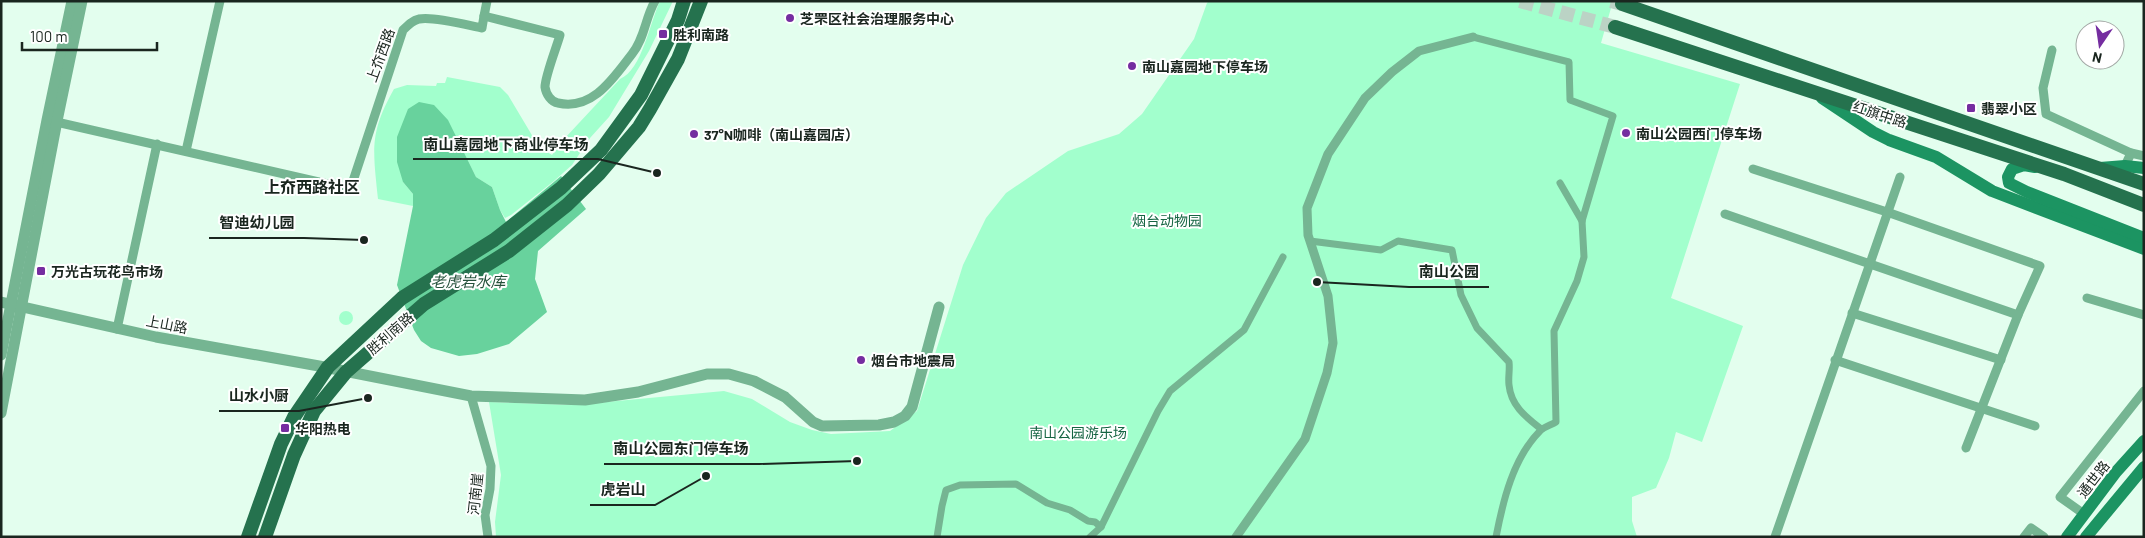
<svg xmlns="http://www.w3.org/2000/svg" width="2145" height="538" viewBox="0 0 2145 538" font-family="Barlow,'Noto Sans SC',sans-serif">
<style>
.green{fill:#a2ffcd}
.water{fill:#68d29d}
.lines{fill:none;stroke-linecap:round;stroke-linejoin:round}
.primary-tunnel{stroke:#bbd3c5;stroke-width:14;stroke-dasharray:14 7;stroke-linecap:butt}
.pedestrian{stroke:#75b592;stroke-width:7}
.minor{stroke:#75b592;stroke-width:9}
.tertiary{stroke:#75b592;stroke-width:11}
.secondary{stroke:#1c9462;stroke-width:12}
.primary{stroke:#25724e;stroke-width:14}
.poi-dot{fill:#752da0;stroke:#fff;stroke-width:2}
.labels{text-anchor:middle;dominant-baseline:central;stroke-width:4;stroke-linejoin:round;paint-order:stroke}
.poi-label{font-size:14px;font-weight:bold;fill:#1a261f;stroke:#fff;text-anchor:start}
.street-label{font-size:14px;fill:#1a261f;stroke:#fff}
.park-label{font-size:14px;fill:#166543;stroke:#fff}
.water-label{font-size:15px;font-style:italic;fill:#26523c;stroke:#fff}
.quarter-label{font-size:16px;font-weight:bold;fill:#1a261f;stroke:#fff}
.leader{fill:none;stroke:#1a261f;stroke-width:2}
.callout-dot{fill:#1a261f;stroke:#fff;stroke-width:2}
.callout-label{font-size:15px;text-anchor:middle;font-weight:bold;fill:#1a261f;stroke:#fff;stroke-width:4;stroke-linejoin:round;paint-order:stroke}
</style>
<rect width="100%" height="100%" fill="#e3feee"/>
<!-- green -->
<g class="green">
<path d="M660 1H673L649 51 609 117 590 138 572 165 554 181 511 215 505 218 500 210 492 187 476 177 459 143 403 182 413 194V206L378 199C373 150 369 133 394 89L407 85 436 86 437 83H445L447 77 500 87 508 95 539 147 552 155 565 138 620 79C642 70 650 22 660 1Z"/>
<path d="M1209 1H1613L1601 43 1740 84 1671 298 1743 326 1702 442 1676 432 1669 458 1656 488 1632 497V521L1637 537H496L495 522 501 475 489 402 574 405 724 391 752 399 790 422 812 430 831 434 890 431 917 411 963 265 986 218 1006 193 1068 151 1119 134 1142 114 1194 39 1207 3Z"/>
<circle cx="346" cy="318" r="7"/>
</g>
<!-- water -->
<path class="water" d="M419 102 434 105 448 120 476 177 492 187 500 210 506 222 561 176 586 209 538 251 535 279 547 312 509 344 477 354 459 356 431 348 421 341 414 330 397 285 413 206V194L403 182 397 162V137L408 109Z"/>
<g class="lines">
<!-- primary-tunnel -->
<g class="primary-tunnel">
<path d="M1520 1 1615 27"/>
<path d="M1611 1 1622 4"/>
</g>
<!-- pedestrian -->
<g class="pedestrian">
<path d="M1473 37 1569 62 1570 100 1613 116 1582 221 1584 257 1577 281 1554 331 1556 422C1551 425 1543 427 1540 431 1513 458 1503 501 1496 537"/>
<path d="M1560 183 1582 221"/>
<path d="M1310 241 1381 250 1398 241 1452 250 1461 295 1477 328 1509 362C1510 370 1508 377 1509 385 1511 406 1526 417 1541 429"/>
<path d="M937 537 942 506 946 490 960 485 1016 484 1047 503 1070 510 1088 521 1095 522 1101 527"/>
<path d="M1090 537 1101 527 1158 411 1170 391 1244 330 1283 257"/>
</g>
<!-- minor -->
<g class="minor">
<path d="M484 16 487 1"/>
<path d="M2052 50 2043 88 2046 114 2131 153"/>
<path d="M52 121 345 188 351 186 353 181 403 30C408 25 413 20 419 19 432 16 467 25 482 28L484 16 560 35C557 46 545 76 545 87 546 94 551 102 558 103 593 111 614 77 632 54 645 38 645 18 655 1"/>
<path d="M186 151 220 1"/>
<path d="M2125 166 2131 153 2144 156"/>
<path d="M1753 169 1887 212 2040 266 2018 315 1966 448"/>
<path d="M1725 214 2018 315"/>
<path d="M2087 298 2144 315"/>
<path d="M1852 313 2001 360"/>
<path d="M117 329 157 144"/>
<path d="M1835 360 2035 426"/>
<path d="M471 396 491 466 490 489 485 515 488 537"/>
<path d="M2084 514 2060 497 2144 391"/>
<path d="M1236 537 1305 439 1327 373 1333 343 1328 296 1308 235 1307 208 1328 154 1365 98 1392 72 1419 51 1473 37"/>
<path d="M1775 537 1900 177"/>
<path d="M2024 537 2031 528 2044 537"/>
</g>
<!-- tertiary -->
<g class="tertiary">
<path d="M1 302 156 337 319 366 471 396 585 400 638 392 707 374H729L754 381 785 397 813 422 822 426 879 425 894 422 905 416 912 407 939 307"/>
<path d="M1 355 47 120 72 1"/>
<path d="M1 413 57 121 82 1"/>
</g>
<!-- secondary -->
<g class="secondary">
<path d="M1822 98 1873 132 1889 140 1936 157 1992 191 2144 249"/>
<path d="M2035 167 2024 165 2012 169 2008 177 2009 183 2027 192 2144 238"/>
<path d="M2100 168 2125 166 2144 168"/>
<path d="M2067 537 2116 472 2144 441"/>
<path d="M2086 537 2144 467"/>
</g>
<!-- primary -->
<g class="primary">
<path d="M1622 4 2144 184"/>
<path d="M1615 27 2064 174 2144 205"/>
<path d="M248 537 281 444 294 417 328 367 402 298 494 240 561 188 601 150 641 95 678 20 684 1"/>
<path d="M265 537 294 455 314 411 346 372 424 304 509 251 567 205 599 174 639 127 650 109 678 59 701 1"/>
</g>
</g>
<!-- markers -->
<g class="poi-dot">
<circle cx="790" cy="18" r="5"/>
<rect x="658" y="29" width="10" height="10" rx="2.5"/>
<circle cx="1132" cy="66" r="5"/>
<rect x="1966" y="103" width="10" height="10" rx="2.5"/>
<circle cx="1626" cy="133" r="5"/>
<circle cx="694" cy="134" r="5"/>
<rect x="36" y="266" width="10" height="10" rx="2.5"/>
<circle cx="861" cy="360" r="5"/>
<rect x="280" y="423" width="10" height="10" rx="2.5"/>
</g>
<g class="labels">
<!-- poi labels -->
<g class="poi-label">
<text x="800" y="18">芝罘区社会治理服务中心</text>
<text x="673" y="34">胜利南路</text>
<text x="1142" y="66">南山嘉园地下停车场</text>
<text x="1981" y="108">翡翠小区</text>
<text x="1636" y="133">南山公园西门停车场</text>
<text x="704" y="134">37°N咖啡（南山嘉园店）</text>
<text x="51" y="271">万光古玩花鸟市场</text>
<text x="871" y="360">烟台市地震局</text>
<text x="295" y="428">华阳热电</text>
</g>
<!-- street labels -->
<g class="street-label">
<text transform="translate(380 55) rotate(-70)">上夼西路</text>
<text transform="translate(1880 114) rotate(18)">红旗中路</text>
<text transform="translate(167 324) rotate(11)">上山路</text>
<text transform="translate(390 333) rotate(-41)">胜利南路</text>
<text transform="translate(2093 479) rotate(-52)">通世路</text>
<text transform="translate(475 494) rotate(-84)">河南崖</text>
</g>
<!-- park labels -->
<g class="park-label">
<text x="1167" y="220">烟台动物园</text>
<text x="1078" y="432">南山公园游乐场</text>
</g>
<!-- water labels -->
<g class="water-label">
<text x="468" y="281">老虎岩水库</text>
</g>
<!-- quarter labels -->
<g class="quarter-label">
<text x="312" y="186">上夼西路社区</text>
</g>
</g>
<!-- callouts -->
<path class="leader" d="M657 173L598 159H413M364 240L304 238H209M1317 282L1409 287H1489M368 398L299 411H219M857 461L759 464H604M706 476L655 505H590"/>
<g class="callout-dot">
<circle cx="657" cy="173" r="5"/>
<circle cx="364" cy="240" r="5"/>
<circle cx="1317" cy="282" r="5"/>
<circle cx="368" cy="398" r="5"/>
<circle cx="857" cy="461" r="5"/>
<circle cx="706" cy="476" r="5"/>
</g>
<g class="callout-label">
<text x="506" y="150">南山嘉园地下商业停车场</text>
<text x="257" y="228">智迪幼儿园</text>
<text x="1449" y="277">南山公园</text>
<text x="259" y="401">山水小厨</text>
<text x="681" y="454">南山公园东门停车场</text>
<text x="623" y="495">虎岩山</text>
</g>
<!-- border -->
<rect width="2145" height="538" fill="none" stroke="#1a261f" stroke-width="5"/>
<!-- north arrow -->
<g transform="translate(2100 45) rotate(193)"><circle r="24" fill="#ffffff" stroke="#a3a8a5"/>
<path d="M0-4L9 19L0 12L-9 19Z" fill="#752da0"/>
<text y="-8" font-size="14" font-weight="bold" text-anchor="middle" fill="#1a261f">N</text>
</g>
<!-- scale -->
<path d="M22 42v8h135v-8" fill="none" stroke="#1a261f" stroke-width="2.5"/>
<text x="30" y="42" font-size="15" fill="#1a261f" stroke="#ffffff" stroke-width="4" paint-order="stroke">100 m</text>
</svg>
